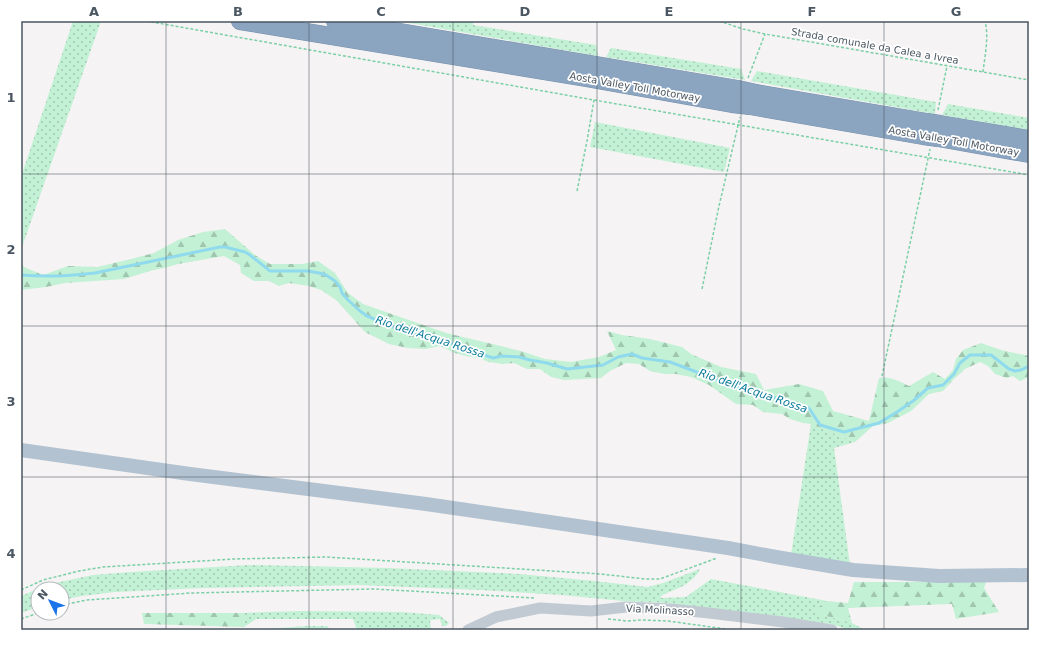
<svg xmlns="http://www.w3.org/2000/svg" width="1050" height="651" viewBox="0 0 1050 651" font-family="'DejaVu Sans',sans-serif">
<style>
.grass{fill:url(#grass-dots)}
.forest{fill:url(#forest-firs)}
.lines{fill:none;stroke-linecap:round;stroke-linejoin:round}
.stream{stroke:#90daee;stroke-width:3}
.highway-casing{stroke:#7690ad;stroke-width:18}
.path{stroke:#7ad0a6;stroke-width:1.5;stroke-dasharray:3 2;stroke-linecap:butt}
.minor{stroke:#c1cad2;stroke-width:11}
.major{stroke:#b3c2d1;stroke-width:14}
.highway{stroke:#8ba5c1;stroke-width:17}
.highway-bridge-casing{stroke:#7690ad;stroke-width:18;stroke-linecap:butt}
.highway-bridge{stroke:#8ba5c1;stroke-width:17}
.grid{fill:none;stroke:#4a5661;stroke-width:1;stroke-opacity:0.55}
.labels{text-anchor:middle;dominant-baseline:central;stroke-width:3.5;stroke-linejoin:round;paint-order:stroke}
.street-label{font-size:10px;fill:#4a5661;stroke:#fff}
.water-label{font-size:11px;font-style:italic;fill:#0c7c9b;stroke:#fff}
.neatline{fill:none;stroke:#4a5661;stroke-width:1.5}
.grid-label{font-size:13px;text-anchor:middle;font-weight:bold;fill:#4a5661}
</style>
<defs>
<pattern id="grass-dots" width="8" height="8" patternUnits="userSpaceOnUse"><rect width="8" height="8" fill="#c3f1d5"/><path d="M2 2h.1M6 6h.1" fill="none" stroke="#a0c6b0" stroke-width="1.8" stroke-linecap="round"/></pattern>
<pattern id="forest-firs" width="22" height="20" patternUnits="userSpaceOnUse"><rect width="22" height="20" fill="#c3f1d5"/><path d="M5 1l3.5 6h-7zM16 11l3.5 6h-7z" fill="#a0c6b0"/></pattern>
</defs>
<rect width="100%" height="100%" fill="#f5f3f3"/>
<!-- grass -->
<g class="grass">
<path d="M73 21H101L21 250V177Z"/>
<path d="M398 21H473V25L596 45 598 56Z"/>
<path d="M611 48 741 69 745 80 606 57Z"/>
<path d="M757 71 936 102 935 114 751 81Z"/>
<path d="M948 104 1029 118V130L942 115Z"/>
<path d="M595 122 730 148 724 172 590 147Z"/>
<path d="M811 424 855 442 834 448 850 565 791 555Z"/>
<path d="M249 565 387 568 519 574 594 581 648 587 663 583 700 569C698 576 687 584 681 587 674 591 666 592 660 597L662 598 686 597 711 579 827 601 813 612 852 623 865 630H850L831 624 668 603 623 601 562 595 481 590 359 585 202 588 115 592 82 596 62 600V589H39L55 583 93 575 131 572Z"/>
<path d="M38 589V607L21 613V596Z"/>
<path d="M301 611 401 612 439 615 449 623 446 626H442L440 619 430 620 431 630H357L353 619H256L244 627 242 613Z"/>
<path d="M307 626H328L329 630H262L268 629Z"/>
</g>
<!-- forest -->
<g class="forest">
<path d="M225 229 255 255 270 264H302L318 261 335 273 348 293 363 304 446 333 521 351 545 359 571 362 599 357 616 350 607 331 622 335 650 339 682 347 691 354 721 367 756 374 764 390 799 384 823 391 833 411 869 421 879 378C889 376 899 381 909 386L933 372 945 379 953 370 956 359 963 350 981 343 1001 350 1029 356V377L1020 381 1013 376 1007 378 995 374 988 366 980 362 965 369 954 379 943 391 929 394 911 411 888 423 873 426 855 442 811 424 803 423 790 419 782 414 763 412 753 405 736 404 709 385 691 377 676 374H664L650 371 639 364 626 363 610 371 601 378 564 380 551 377 540 369H527L514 363 503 364 489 362 478 358 466 356 455 353 440 346 425 349 408 348 389 344 365 332 336 300 321 290 309 286 289 283 279 286 269 281H254L241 273 240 265 224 256 178 264 168 267 150 271 124 279 65 283 46 287 21 290V263L24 267 43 275 68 266 97 267 127 260 154 253 178 240 203 232Z"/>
<path d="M854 582H986L984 588 999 612 956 619 952 604 848 608 852 623 812 612 827 601 848 603Z"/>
<path d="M242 613 244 627 144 624 142 613Z"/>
</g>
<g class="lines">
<!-- stream -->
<path class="stream" d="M21 275C45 277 71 276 95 273L220 247H225L245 252 250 255 270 271H308L319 273 326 275 335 281 340 287 342 293 348 300 360 311 367 316 393 327 432 337 493 358 502 356 519 357 530 360 547 363 567 369 603 365 618 357 632 354 642 358 670 362 726 383 809 408 820 425 844 432 879 423 897 412 913 401 928 388 943 385 954 374 960 363 970 355H991L1009 369 1015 371 1021 370 1029 366"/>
<defs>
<g id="highway">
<path d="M240 21 587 78 732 104"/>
<path d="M335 21 738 89"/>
<path d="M756 93 927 122"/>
<path d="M750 106 923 136"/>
<path d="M940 124 1029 139"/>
<path d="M938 138 1029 154"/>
</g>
</defs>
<!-- highway casing -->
<use href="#highway" class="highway-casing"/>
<!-- path -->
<g class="path">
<path d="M146 21 594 100 1029 175"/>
<path d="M719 21 743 29 765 34 1029 80"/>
<path d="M983 72C985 55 989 37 985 21"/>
<path d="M748 78 765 34"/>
<path d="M938 110 947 66"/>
<path d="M577 191 587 141 594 100"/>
<path d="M702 289 719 206 740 117"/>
<path d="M882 376 930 149"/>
<path d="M21 590 43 580 79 571 103 567 234 559 326 557 601 574 645 579H660L717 558"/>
<path d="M62 605 87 600 191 593 374 589 535 598"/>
<path d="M21 619 38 613"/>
<path d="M608 619 627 621 642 620 668 621 733 630"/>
</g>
<!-- minor -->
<path class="minor" d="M468 630 496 617 540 608 591 611 626 607 671 609 709 613 783 622 832 630"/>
<!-- major -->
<path class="major" d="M21 450 190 474 426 504 728 548 776 557 853 570 939 576 1029 575"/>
<!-- highway -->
<use href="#highway" class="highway"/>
<defs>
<g id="highway-bridge">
<path d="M738 89 756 93"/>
<path d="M732 104 750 106"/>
<path d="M927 122 940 124"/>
<path d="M923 136 938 138"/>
</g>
</defs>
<!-- highway-bridge casing -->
<use href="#highway-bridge" class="highway-bridge-casing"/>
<!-- highway-bridge -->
<use href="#highway-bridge" class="highway-bridge"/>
</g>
<!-- grid -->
<path class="grid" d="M166 21V630M309 21V630M453 21V630M597 21V630M741 21V630M884 21V630M21 174H1029M21 326H1029M21 477H1029"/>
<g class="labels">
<!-- street labels -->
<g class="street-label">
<text transform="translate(875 46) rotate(10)">Strada comunale da Calea a Ivrea</text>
<text transform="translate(635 87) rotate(10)">Aosta Valley Toll Motorway</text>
<text transform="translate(954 141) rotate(10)">Aosta Valley Toll Motorway</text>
<text transform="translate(660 610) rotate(3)">Via Molinasso</text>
</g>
<!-- water labels -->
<g class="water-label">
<text transform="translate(430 337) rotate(18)">Rio dell'Acqua Rossa</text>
<text transform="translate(753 391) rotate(19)">Rio dell'Acqua Rossa</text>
</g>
</g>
<!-- border -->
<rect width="1050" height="651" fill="none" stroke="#ffffff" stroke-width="44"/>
<!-- north arrow -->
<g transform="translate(50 601) rotate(312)"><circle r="19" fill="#ffffff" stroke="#b7bbc0"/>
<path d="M0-3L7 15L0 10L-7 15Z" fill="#1a73e8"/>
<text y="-6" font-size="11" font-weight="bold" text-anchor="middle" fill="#4a5661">N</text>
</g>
<rect x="22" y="22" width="1006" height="607" class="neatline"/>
<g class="grid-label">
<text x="94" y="16">A</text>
<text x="238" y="16">B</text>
<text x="381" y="16">C</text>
<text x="525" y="16">D</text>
<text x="669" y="16">E</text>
<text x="812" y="16">F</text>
<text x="956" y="16">G</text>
<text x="11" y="102">1</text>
<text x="11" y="254">2</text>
<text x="11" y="406">3</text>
<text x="11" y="558">4</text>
</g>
</svg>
